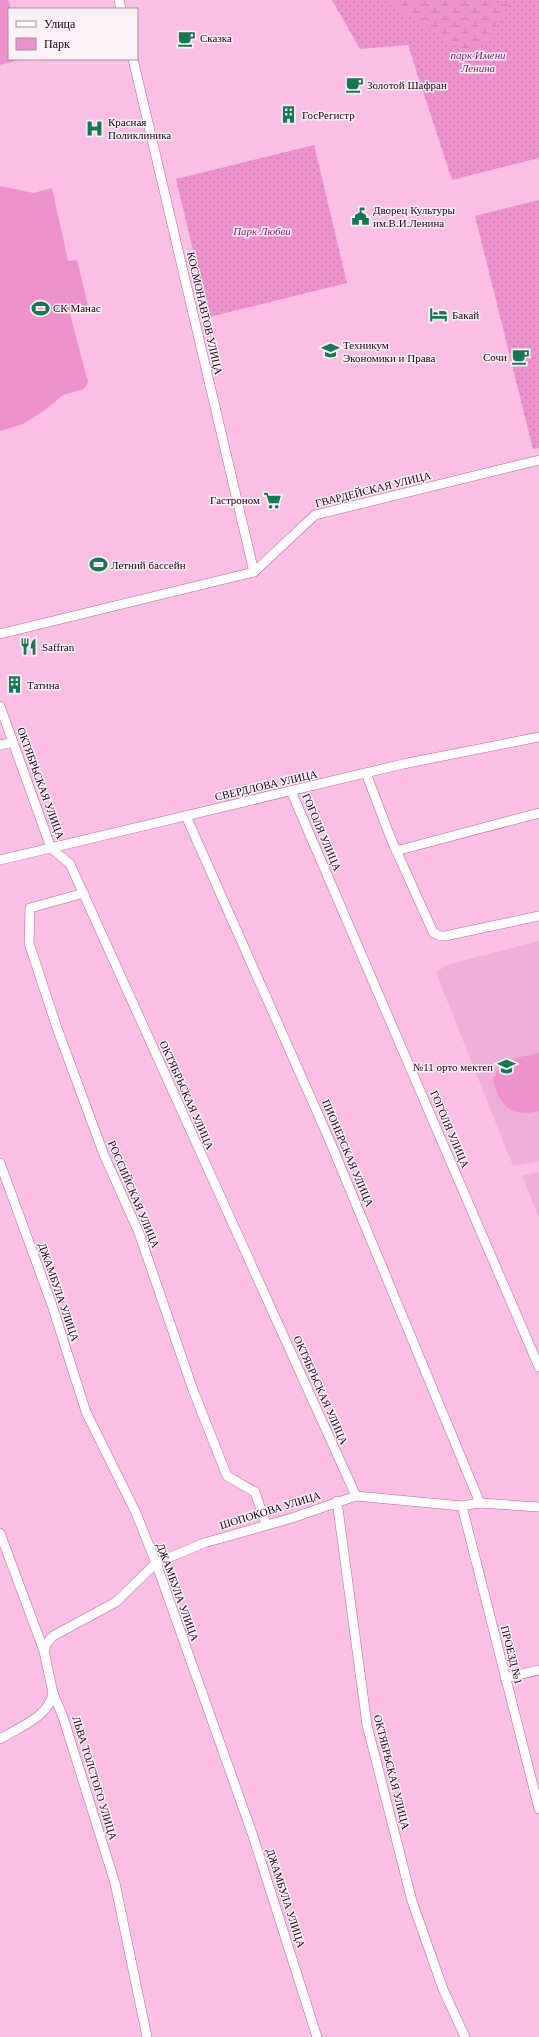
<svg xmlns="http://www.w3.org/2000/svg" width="539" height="2037" viewBox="0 0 539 2037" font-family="Georgia,serif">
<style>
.built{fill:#eeaed7}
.green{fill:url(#green-dots)}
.wetland{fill:url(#wetland-marsh)}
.pitch{fill:#ed92cd}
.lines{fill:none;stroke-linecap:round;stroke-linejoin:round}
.minor-casing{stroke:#b36d9a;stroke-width:10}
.minor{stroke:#fff;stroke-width:9}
.labels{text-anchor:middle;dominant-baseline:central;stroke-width:3;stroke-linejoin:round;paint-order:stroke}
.poi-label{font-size:11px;fill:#1b0314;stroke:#faf2f7;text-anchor:start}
.park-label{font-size:11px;font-style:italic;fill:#871c6a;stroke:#faf2f7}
.street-label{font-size:11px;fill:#1b0314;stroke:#faf2f7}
</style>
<defs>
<pattern id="green-dots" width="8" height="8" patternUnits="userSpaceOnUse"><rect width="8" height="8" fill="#ed92cd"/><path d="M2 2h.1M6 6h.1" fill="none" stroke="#cb7caf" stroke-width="1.8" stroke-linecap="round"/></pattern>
<pattern id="wetland-marsh" width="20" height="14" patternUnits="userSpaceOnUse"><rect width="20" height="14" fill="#ed92cd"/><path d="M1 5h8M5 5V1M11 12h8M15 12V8" fill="none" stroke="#cb7caf"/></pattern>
</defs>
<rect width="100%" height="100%" fill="#fbbee4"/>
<!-- built -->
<g class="built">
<path d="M539 941V1161L513 1166 436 973 446 965Z"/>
<path d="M539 1172V1218L522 1176Z"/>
</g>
<!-- green -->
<g class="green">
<path d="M332 0H539V158L452 180 408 45 360 49Z"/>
<path d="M314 145 347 283 209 317 176 179Z"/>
<path d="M539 200V448L533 449 475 216Z"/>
</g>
<!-- wetland -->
<path class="wetland" d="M382 0H481L509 5 475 58Z"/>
<!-- pitch -->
<g class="pitch">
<path d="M0 0H8L11 9H9V59H23L0 65Z"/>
<path d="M0 186 33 193 52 188 68 261 77 260 88 306 69 311 88 382 84 389 63 395 45 410 23 424 0 431Z"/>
<path d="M539 1053V1111C511 1118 498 1105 493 1078 506 1056 515 1059 539 1053Z"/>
</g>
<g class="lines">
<defs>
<g id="minor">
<path d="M119 0 121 9"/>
<path d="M133 59 254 572"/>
<path d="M0 634 254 572 315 515 539 460"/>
<path d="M0 706 51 848 70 864 356 1496"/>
<path d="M0 745 13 742"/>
<path d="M366 773 391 839 433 932 440 936H445L539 916"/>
<path d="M291 791 539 1367"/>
<path d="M186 816 329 1139 480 1503"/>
<path d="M396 851 539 813"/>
<path d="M0 860 403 764 539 737"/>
<path d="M84 893 30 908 29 943 57 1028 104 1155 139 1233 193 1390 227 1476 255 1492 266 1524"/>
<path d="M0 1163 52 1305 86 1412 136 1513 156 1563 252 1833 317 2037"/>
<path d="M337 1501 367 1725 412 1901 443 1989 465 2037"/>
<path d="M462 1506 539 1809"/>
<path d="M0 1533 44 1651 53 1693 63 1717 115 1883 147 2037"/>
<path d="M44 1651 47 1643 53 1636 116 1602 156 1563 204 1543 292 1518 356 1496 462 1506 480 1503 539 1507"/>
<path d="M505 1678 539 1670"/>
<path d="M0 1739C19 1727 49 1717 53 1693"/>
</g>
</defs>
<!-- minor casing -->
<use href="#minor" class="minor-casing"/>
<!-- minor -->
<use href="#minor" class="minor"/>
</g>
<!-- icons -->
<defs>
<symbol id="cafe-bare" viewBox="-9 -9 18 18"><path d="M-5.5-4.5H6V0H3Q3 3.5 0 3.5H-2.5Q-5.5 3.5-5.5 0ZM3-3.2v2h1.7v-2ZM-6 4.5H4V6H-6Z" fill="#127952" stroke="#faf2f7" stroke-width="2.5" paint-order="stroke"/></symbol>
<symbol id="building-bare" viewBox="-9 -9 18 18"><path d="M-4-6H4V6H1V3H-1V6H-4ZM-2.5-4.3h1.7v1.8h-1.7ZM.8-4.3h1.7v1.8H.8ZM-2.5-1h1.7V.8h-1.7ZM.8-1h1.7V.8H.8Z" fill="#127952" stroke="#faf2f7" stroke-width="2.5" paint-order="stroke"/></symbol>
<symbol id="hospital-bare" viewBox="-9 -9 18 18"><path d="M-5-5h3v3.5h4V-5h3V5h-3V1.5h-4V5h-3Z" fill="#127952" stroke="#faf2f7" stroke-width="2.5" paint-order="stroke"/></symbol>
<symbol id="civic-bare" viewBox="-9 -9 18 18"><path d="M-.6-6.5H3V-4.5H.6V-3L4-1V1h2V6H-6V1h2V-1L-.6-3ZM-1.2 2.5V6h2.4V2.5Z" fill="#127952" stroke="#faf2f7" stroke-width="2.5" paint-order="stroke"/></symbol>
<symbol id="stadium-bare" viewBox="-9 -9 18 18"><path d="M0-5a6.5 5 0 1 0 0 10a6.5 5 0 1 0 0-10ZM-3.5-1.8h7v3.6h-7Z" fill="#127952" stroke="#faf2f7" stroke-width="2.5" paint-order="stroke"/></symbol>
<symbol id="hotel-bare" viewBox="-9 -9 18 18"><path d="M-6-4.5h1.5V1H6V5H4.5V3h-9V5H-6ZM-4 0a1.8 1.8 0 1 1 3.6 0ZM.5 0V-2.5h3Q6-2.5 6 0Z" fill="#127952" stroke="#faf2f7" stroke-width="2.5" paint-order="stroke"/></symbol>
<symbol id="school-bare" viewBox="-9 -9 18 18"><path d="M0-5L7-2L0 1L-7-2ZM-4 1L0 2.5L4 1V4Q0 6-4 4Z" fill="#127952" stroke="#faf2f7" stroke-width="2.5" paint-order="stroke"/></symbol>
<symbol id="supermarket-bare" viewBox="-9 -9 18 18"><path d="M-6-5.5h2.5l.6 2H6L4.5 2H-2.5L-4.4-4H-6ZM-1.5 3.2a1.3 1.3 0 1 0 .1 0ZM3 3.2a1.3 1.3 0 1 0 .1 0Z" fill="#127952" stroke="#faf2f7" stroke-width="2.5" paint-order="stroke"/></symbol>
<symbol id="restaurant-bare" viewBox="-9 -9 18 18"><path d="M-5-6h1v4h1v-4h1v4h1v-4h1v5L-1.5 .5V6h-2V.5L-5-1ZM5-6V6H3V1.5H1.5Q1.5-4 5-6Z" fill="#127952" stroke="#faf2f7" stroke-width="2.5" paint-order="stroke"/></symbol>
</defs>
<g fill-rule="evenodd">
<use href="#cafe-bare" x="174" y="26" width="25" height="25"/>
<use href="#cafe-bare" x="342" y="72" width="25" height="25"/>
<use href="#building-bare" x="276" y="102" width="25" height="25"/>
<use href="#hospital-bare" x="82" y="116" width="25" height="25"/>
<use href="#civic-bare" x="348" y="204" width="25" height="25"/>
<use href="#stadium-bare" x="28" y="296" width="25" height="25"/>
<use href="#hotel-bare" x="426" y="302" width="25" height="25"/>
<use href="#school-bare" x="318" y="338" width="25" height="25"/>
<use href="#cafe-bare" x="508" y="344" width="25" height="25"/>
<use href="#supermarket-bare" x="260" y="488" width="25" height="25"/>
<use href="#stadium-bare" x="86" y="552" width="25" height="25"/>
<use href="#restaurant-bare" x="16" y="634" width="25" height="25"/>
<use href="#building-bare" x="2" y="672" width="25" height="25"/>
<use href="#school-bare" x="494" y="1054" width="25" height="25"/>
</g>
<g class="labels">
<!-- poi labels -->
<g class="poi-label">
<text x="200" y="38">Сказка</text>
<text x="367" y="85">Золотой Шафран</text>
<text x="302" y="115">ГосРегистр</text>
<text x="108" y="122">Красная<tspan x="108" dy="13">Поликлиника</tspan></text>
<text x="373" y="210">Дворец Культуры<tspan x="373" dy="13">им.В.И.Ленина</tspan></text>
<text x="53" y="308">СК Манас</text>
<text x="452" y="315">Бакай</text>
<text x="343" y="345">Техникум<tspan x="343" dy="13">Экономики и Права</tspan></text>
<text x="507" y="357" text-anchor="end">Сочи</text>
<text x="260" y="500" text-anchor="end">Гастроном</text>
<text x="111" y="565">Летний бассейн</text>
<text x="42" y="647">Saffran</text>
<text x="27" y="685">Татина</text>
<text x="493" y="1067" text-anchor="end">№11 орто мектеп</text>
</g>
<!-- park labels -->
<g class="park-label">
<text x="478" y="55">парк Имени<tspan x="478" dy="13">Ленина</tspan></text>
<text x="262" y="231">Парк Любви</text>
</g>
<!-- street labels -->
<g class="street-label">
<text transform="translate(205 313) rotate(77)">КОСМОНАВТОВ УЛИЦА</text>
<text transform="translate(373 489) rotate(-14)">ГВАРДЕЙСКАЯ УЛИЦА</text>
<text transform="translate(41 783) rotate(70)">ОКТЯБРЬСКАЯ УЛИЦА</text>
<text transform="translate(266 785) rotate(-13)">СВЕРДЛОВА УЛИЦА</text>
<text transform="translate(322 832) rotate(67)">ГОГОЛЯ УЛИЦА</text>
<text transform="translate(187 1095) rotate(66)">ОКТЯБРЬСКАЯ УЛИЦА</text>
<text transform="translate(450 1129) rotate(67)">ГОГОЛЯ УЛИЦА</text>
<text transform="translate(348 1153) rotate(67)">ПИОНЕРСКАЯ УЛИЦА</text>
<text transform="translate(134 1194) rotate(67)">РОССИЙСКАЯ УЛИЦА</text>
<text transform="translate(59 1292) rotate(71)">ДЖАМБУЛА УЛИЦА</text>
<text transform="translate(321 1390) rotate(66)">ОКТЯБРЬСКАЯ УЛИЦА</text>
<text transform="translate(270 1510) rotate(-17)">ШОПОКОВА УЛИЦА</text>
<text transform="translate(178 1592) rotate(70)">ДЖАМБУЛА УЛИЦА</text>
<text transform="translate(512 1655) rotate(76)">ПРОЕЗД №1</text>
<text transform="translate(392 1772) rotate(76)">ОКТЯБРЬСКАЯ УЛИЦА</text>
<text transform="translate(95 1778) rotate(73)">ЛЬВА ТОЛСТОГО УЛИЦА</text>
<text transform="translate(286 1898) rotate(72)">ДЖАМБУЛА УЛИЦА</text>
</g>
</g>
<!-- legend -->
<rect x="8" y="8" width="130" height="52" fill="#faf2f7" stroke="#a1929c"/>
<rect x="16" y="21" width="20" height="6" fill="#ffffff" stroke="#a1929c"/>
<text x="44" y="28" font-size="12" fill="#1b0314">Улица</text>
<rect x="16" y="38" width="20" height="12" fill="#ed92cd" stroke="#a1929c"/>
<text x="44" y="48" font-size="12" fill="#1b0314">Парк</text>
</svg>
